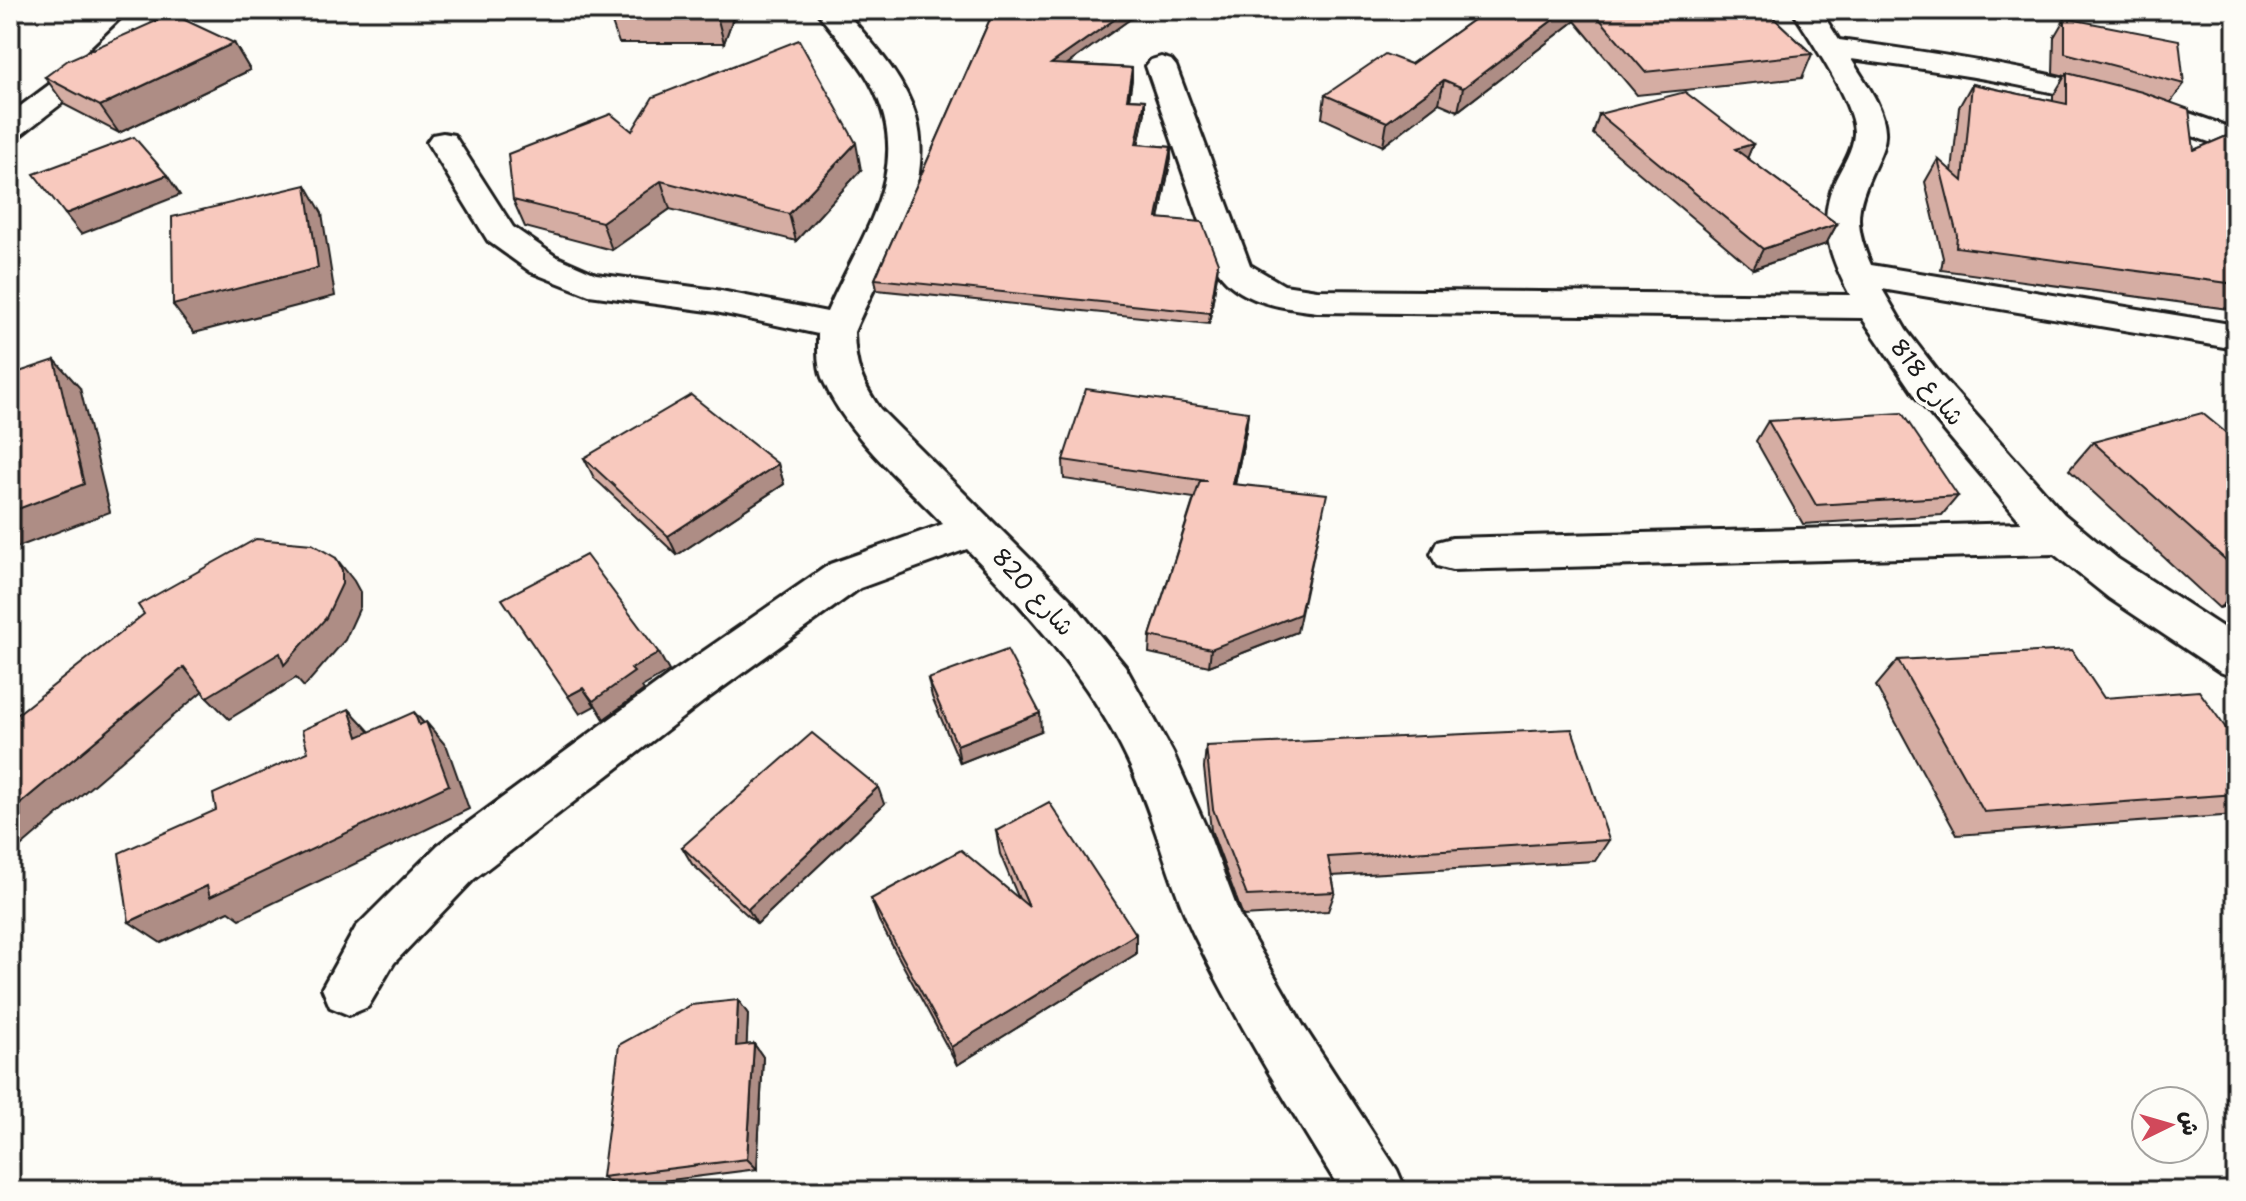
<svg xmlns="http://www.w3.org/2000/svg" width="2246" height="1201" viewBox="0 0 2246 1201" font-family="'Shantell Sans','Playpen Sans Arabic',sans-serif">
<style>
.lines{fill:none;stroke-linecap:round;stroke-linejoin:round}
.street-casing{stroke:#1c1c1c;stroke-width:6}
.street{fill:#fdfcf7;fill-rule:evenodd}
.wall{fill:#d5ada3;stroke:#1c1c1c;stroke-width:2}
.shaded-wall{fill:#ae8d85;stroke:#1c1c1c;stroke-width:2}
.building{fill:#f8c9be;stroke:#1c1c1c;stroke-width:2}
.labels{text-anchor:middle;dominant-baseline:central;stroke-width:8;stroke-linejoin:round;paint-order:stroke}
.street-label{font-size:24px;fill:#1c1c1c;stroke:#fdfcf7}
</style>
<rect width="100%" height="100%" fill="#fdfcf7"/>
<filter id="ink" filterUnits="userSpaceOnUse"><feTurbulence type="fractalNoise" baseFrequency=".0125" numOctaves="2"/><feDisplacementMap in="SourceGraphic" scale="16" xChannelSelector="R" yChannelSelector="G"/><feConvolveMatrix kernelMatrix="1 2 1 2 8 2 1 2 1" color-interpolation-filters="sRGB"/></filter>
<g filter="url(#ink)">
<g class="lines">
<defs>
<g id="street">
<path d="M133 10H163L93 79 21 135 10 137V114L73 67Z"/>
<path d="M816 10H844C871 42 904 76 916 117 937 191 881 267 854 332 855 366 861 381 880 409L1069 598 1125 666 1173 753 1208 832 1239 914 1304 1027 1397 1170 1406 1191H1341C1291 1110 1241 1030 1199 945 1169 886 1156 819 1127 759 1088 677 1029 614 967 549L860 588 704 701 474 879 394 963 368 1007 349 1015 330 1007 322 988 356 927 438 845 672 673 830 564 943 524C902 481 849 438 824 382 817 368 818 349 818 334L716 312 589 295 531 272 488 241 427 142 432 135 443 133 454 135 513 227 555 256 596 274 716 290 827 312C860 235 917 169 871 84 857 57 833 35 816 10Z"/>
<path d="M1792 10H1820L1839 40C1974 58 2109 80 2236 130V150C2199 141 2164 123 2127 112 2037 85 1943 71 1851 59 1863 79 1884 106 1885 131 1886 143 1880 155 1875 166 1856 206 1853 224 1871 265L2236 325V349L1882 289 1906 330 1943 378 2064 514 2118 559 2236 636V678L2220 672 2109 598 2054 554 1452 570 1437 566 1431 554 1437 542 1452 538 2022 523 1916 397 1862 318 1317 312C1281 308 1238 302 1217 270L1146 66 1151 60 1161 57 1171 60 1176 66 1250 265 1284 285 1317 290 1850 295C1830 258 1816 219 1836 179 1843 165 1853 150 1854 134 1856 105 1808 36 1792 10Z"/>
</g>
</defs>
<!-- street casing -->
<use href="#street" class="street-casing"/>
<!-- street -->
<use href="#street" class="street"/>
</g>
<!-- wall -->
<g class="wall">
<path d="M736 10 724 43H619L610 17Z"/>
<path d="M994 10H1143L1067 64 1132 68V79L1129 99 1145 100V112L1138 144 1171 147V158L1159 218 1217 275 1209 324 877 290 875 279Z"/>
<path d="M1487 10H1765L1812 54 1802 78 1637 95 1575 21 1458 111 1439 103 1383 146 1322 118 1325 95 1411 64Z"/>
<path d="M2065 18 2184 84 2171 102 2194 150 2236 132V310L1941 270 1943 258 1925 182 1938 159 1952 172 1959 107 1972 84 2053 101V96L2065 76 2053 73 2054 37Z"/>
<path d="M234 43 250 70 119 133 65 105 45 77Z"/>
<path d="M1599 114 1753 144 1747 158 1837 224 1826 244 1753 269 1593 134Z"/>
<path d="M632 131 861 170 796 241 670 209 612 250 525 227 513 200Z"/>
<path d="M1248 412 1246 431 1235 484 1297 632 1209 666 1149 653 1150 636 1194 498 1064 479 1063 460Z"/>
<path d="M1768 421 1958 496 1942 515 1803 524 1756 441Z"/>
<path d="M2236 441V603L2219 608 2069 470 2093 442Z"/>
<path d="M584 458 778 464 784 484 677 555 594 478Z"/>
<path d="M1898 660 2104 698 2236 794V815L1957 835 1876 686Z"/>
<path d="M928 679 1041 731 960 763 932 697Z"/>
<path d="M1206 746 1609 840 1595 861 1332 876 1335 892 1328 911 1243 916 1211 830 1204 768Z"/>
<path d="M884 804 757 924 692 864 682 847Z"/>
<path d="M996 831 1136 934V954L957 1065 879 921 871 899H1019L1000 854Z"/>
<path d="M738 1000 748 1014 746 1045 754 1044 763 1057 757 1169 616 1187 602 1177Z"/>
</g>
<!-- shaded-wall -->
<g class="shaded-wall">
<path d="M720 10H736L724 43 717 16Z"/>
<path d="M1128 10H1143L1052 75 1051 64Z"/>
<path d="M1566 10H1578L1575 21 1458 111 1463 88Z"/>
<path d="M234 43 250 70 119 133 100 106Z"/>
<path d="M1132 68V79L1127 111V99Z"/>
<path d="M1444 80 1439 103 1383 146 1387 122Z"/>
<path d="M1145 100V112L1136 156V144Z"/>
<path d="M856 143 861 170 796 241 789 214Z"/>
<path d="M1753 144 1745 164 1735 149Z"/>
<path d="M1171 147V158L1157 230V218Z"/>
<path d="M167 175 180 195 81 234 65 214Z"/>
<path d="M661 181 670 209 612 250 602 222Z"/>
<path d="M306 185 322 213 335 296 194 333 173 305Z"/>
<path d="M1837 224 1826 244 1753 269 1763 249Z"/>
<path d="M1218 263 1217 275 1209 324 1210 313Z"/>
<path d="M55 360 80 388 110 512 10 550V512Z"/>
<path d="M1248 412 1246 431 1231 503 1233 484Z"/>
<path d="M778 464 784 484 677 555 668 536Z"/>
<path d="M1323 512 1297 632 1209 666 1211 649Z"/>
<path d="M336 558 354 581 360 592V607L345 640 304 687 296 678 229 719 207 697Z"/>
<path d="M2236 594V603L2219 608Z"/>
<path d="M659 653 669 671 642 687 644 690 604 719 593 701 631 669Z"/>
<path d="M184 667 206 688 16 851 10 855V812Z"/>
<path d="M583 688 595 706 580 714 568 696Z"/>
<path d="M349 709 372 734 358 737Z"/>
<path d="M414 712 429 729 426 722 447 747 469 809 240 919 229 911 161 943 129 922 207 886 419 725Z"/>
<path d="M1040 713 1041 731 960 763 957 745Z"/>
<path d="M878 787 884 804 757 924 748 909Z"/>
<path d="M1136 934V954L957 1065 951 1047Z"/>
<path d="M738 1000 748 1014 746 1059 736 1046Z"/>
<path d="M754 1044 763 1057 757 1169 747 1159Z"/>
</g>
<!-- building -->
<g class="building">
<path d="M613 10H720L717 16 610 17Z"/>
<path d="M994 10H1128L1051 64 1132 68 1127 99 1145 100 1136 144 1171 147 1157 218 1202 222 1218 263 1210 313 875 279Z"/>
<path d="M1487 10H1566L1463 88 1444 80 1387 122 1325 95 1385 54 1411 64Z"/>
<path d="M1592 10H1765L1812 54 1645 72Z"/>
<path d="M172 14 234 43 100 106 45 77 68 60Z"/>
<path d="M2065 18 2179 40 2184 84 2065 53Z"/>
<path d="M799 40 856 143 789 214 661 181 602 222 513 200 508 154 611 114 632 131 653 97Z"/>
<path d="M2067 73 2142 92 2189 109 2194 150 2236 132V284L1956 247 1957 235 1938 159 1963 181 1972 84 2067 104Z"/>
<path d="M1685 92 1753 144 1735 149 1837 224 1763 249 1599 114Z"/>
<path d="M134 137 167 175 65 214 34 174Z"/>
<path d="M306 185 318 268 173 305 172 217Z"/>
<path d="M55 360 84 484 10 512V375Z"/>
<path d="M1086 389 1248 412 1233 484 1327 494 1300 614 1211 649 1150 636 1200 481H1207L1063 460Z"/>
<path d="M691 395 778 464 668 536 584 458Z"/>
<path d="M1902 413 1958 496 1816 505 1768 421Z"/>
<path d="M2202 413 2236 441V569L2093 442Z"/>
<path d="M256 539 312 544 336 558 342 570V584L326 618 284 665 280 653 207 697 184 667 10 812V720L144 614 138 605Z"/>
<path d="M586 555 659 653 631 669 634 672 593 701 583 688 568 696 502 599Z"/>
<path d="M1007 650 1040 713 957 745 928 679Z"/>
<path d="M2072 650 2104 698 2199 691 2236 742V794L1984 812 1898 660Z"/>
<path d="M349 709 358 737 414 712 419 725 426 722 449 785 210 897 207 886 129 922 119 853 216 810 213 794 308 752 302 730Z"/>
<path d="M1572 729 1609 840 1328 857 1335 892 1247 896 1213 809 1206 746Z"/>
<path d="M812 733 878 787 748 909 682 847Z"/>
<path d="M1049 802 1136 934 951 1047 871 899 961 850 1029 907 996 831Z"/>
<path d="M738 1000 736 1046 754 1044 747 1159 602 1177 619 1045 691 1005Z"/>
</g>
</g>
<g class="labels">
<!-- street labels -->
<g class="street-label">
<text transform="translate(1927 382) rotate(52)">شارع 818</text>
<text transform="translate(1033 592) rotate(48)">شارع 820</text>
</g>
</g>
<!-- margin -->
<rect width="2246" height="1201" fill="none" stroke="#fdfcf7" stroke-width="40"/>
<rect x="20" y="20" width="2206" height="1161" fill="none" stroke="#1c1c1c" stroke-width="3" filter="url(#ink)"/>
<!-- north arrow -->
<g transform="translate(2170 1125) rotate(85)"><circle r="38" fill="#fdfcf7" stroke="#a3a29f" stroke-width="2"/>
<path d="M0-6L14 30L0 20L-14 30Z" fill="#d1495b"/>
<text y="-12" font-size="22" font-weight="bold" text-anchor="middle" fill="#1c1c1c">ش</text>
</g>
</svg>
